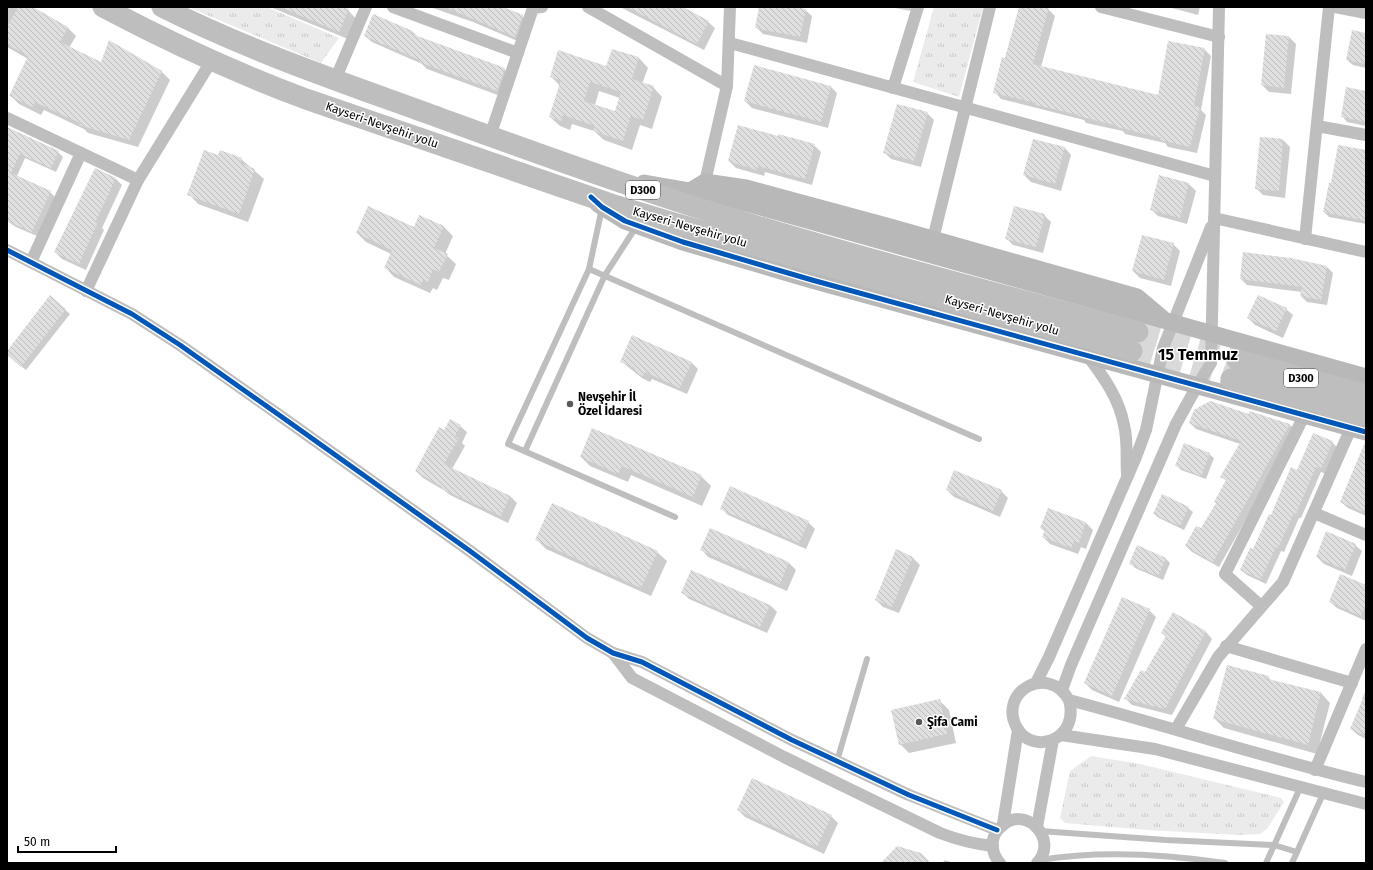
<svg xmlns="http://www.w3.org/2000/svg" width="1373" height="870" viewBox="0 0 1373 870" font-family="'Fira Sans',sans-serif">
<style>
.grass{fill:url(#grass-tufts)}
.shadow{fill:#0003;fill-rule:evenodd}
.building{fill:url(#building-back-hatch);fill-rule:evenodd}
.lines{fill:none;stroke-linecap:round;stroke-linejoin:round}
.highway-tunnel{stroke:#d9d9d9;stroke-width:21;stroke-dasharray:21 10;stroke-linecap:butt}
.lane{stroke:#bebebe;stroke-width:6}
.street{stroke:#bebebe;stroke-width:12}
.secondary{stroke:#b8b8b8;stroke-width:17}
.highway{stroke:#bebebe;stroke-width:21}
.cycleway-casing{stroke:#fff;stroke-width:8}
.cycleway{stroke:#0057b8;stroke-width:5}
.poi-dot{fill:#595959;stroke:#fff;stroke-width:1.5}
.labels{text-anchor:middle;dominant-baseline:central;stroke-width:3;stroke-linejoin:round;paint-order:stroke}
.shield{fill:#fff;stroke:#4c4c4c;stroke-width:1}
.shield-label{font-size:11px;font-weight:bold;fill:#000}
.street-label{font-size:12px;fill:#000;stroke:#fff}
.poi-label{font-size:12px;font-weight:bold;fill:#000;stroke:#fff;text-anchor:start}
.district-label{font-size:16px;font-weight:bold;fill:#000;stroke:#fff}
</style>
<defs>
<pattern id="grass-tufts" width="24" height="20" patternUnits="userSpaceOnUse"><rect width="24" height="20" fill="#ebebeb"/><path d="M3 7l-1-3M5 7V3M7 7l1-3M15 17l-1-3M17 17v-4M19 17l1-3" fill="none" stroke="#c8c8c8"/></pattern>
<pattern id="building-back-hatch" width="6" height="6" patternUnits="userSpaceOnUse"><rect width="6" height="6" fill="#dfdfdf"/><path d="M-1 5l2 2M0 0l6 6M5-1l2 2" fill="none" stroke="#bebebe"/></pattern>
</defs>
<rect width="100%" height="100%" fill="#fff"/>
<!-- grass -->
<g class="grass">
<path d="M188 7H267L339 38 321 63Z"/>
<path d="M934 7H983L959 97 913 82Z"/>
<path d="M1091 756 1140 764 1281 798 1284 802 1267 829 1260 834 1239 835 1147 830 1065 823 1060 818 1070 771Z"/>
</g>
<!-- shadow -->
<g class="shadow">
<path d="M7 7H31L68 28 76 36 69 48 102 64 110 42 162 72 170 80 138 147 88 133 84 129 44 110 41 115 19 104 11 96 30 60 7 47Z"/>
<path d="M270 7H340L348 10 356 19 348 39Z"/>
<path d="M430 7H501L522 16 529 23 522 43 473 22Z"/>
<path d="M620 7H681L708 22 715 28 704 50Z"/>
<path d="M761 7H793L805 10 812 16 807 43 763 34 756 27Z"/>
<path d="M890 7H912L911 11Z"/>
<path d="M1020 7H1041L1048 9 1055 16 1041 67 1159 96 1204 49 1211 56 1201 110 1206 115 1197 153 1168 147 1165 143 1125 134 1123 131 1086 123 1084 120 1001 99 995 92Z"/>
<path d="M1168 7H1200L1198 15Z"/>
<path d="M374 15 413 32 418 37 504 69 511 76 503 97 427 69 422 64 372 42 365 36Z"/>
<path d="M1366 34V68L1353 65 1347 60Z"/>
<path d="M1289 37 1296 44 1291 94 1269 92 1262 85Z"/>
<path d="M639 58 648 68 642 84 653 87 662 97 652 129 640 125 632 150 604 140 594 131 572 124 570 130 560 126 550 117 560 86 551 76 607 67ZM599 91 620 98 616 113 595 105Z"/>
<path d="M831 87 837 93 828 128 752 108 745 101Z"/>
<path d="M1366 92V126L1347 122 1342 116Z"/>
<path d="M927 113 934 120 921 167 891 159 884 152Z"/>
<path d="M7 128 58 152 63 157 56 172 25 158 17 176 50 192 55 197 37 236 16 227 7 221Z"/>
<path d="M779 137 814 145 821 152 812 185 765 172 764 176 736 168 729 161Z"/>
<path d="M1261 138 1283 140 1290 147 1285 198 1263 195 1256 188Z"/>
<path d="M1065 148 1071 155 1061 191 1031 182 1024 175Z"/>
<path d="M1366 151V224L1329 217 1324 212 1331 184Z"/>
<path d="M218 156 241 159 264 179 248 222 198 204 189 194Z"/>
<path d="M115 178 122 185 102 228 104 230 86 270 62 259 55 252Z"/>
<path d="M1189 184 1196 191 1187 224 1158 216 1151 209Z"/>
<path d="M1044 215 1051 222 1043 253 1013 245 1006 238Z"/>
<path d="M420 216 444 227 453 236 445 254 456 264 449 280 443 278 437 290 433 288 430 293 394 277 385 267 391 254 366 242 357 233 414 228Z"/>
<path d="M1173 244 1180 251 1171 286 1140 278 1133 271Z"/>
<path d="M1327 267 1333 273 1327 305 1307 302 1301 296 1302 292 1247 285 1241 279Z"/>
<path d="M50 297 70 314 26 370 11 358 7 353Z"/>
<path d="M1286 309 1293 315 1283 338 1255 325 1248 318Z"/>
<path d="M622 362H691L698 369 687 394 652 379 650 382 642 378Z"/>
<path d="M1250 413 1290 425 1296 431 1219 567 1192 552 1186 546 1202 530 1217 503 1227 482 1222 476 1240 444 1196 429 1190 423 1249 416Z"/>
<path d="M460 426 467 432 462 443 465 446 452 469 510 496 517 503 508 523 450 495 445 491 423 478 416 471Z"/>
<path d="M593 429 701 476 711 486 702 506 631 475 628 482 590 466 581 457Z"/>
<path d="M1332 442 1337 447 1326 474 1321 472 1301 518H1299L1284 552 1281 551 1266 584 1247 575 1241 570 1254 551 1272 516 1298 471Z"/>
<path d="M1365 445H1366V516L1348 508 1341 502Z"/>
<path d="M1209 454 1214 458 1206 479 1181 470 1176 465Z"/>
<path d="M947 490 1001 491 1008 498 1000 517 954 497Z"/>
<path d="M721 508 808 522 815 529 806 549 728 515Z"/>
<path d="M1188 508 1193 512 1184 530 1159 518 1154 514Z"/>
<path d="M1048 509 1086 523 1093 530 1086 549 1081 547 1078 554 1050 544 1043 537 1045 532 1041 528Z"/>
<path d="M710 529 789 563 796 570 787 591 708 557 702 550Z"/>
<path d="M537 540 657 552 667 561 651 596 546 549Z"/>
<path d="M1355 545 1362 551 1352 576 1324 564 1317 557Z"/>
<path d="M897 551 913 558 920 565 899 613 883 607 876 600Z"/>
<path d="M1166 559 1170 563 1163 580 1135 568 1130 563Z"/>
<path d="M1366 587V621L1337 608 1330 602Z"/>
<path d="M682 592 770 605 777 612 767 633 689 599Z"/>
<path d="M1149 610 1156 617 1119 702 1092 690 1085 683Z"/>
<path d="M1173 614 1206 632 1212 639 1172 715 1132 705 1126 699 1146 673 1166 637 1162 633Z"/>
<path d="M1268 677 1272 681 1321 693 1330 703 1317 754 1224 728 1214 718Z"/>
<path d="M1366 690V739L1358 735 1351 729 1363 700 1362 699Z"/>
<path d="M939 700 949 710 956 743 909 753 900 744Z"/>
<path d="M738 810 831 816 838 823 824 854 745 817Z"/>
<path d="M945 860 953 863H942Z"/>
</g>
<!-- building -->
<g class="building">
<path d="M18 7H33L68 27 60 42 101 62 109 40 162 71 129 140 79 125 80 123 35 102 33 107 9 96 28 56 7 44V27Z"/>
<path d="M280 7H343L349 9 339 32Z"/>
<path d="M445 7H503L523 15 515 37Z"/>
<path d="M627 7H683L709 21 697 44Z"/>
<path d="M759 7H798L806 9 800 37 755 28Z"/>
<path d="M1019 7H1049L1033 64 1158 95 1168 41 1205 48 1194 106 1200 107 1190 147 1160 140 1161 138 1117 127 1118 126 1078 116 1079 115 1036 105V103L993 93 1002 57 1005 58Z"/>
<path d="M373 14 413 31 412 34 505 68 497 91 419 62 420 60 364 36Z"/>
<path d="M1352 30 1366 33V64L1346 60Z"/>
<path d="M1266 34 1289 36 1284 88 1261 85Z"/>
<path d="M612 49 639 57 632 79 654 86 643 120 631 116 623 141 593 131 595 126 563 115 561 121 549 117 561 80 550 77 558 50 606 66ZM590 82 621 92 615 111 584 101Z"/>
<path d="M754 65 831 86 821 122 744 101Z"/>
<path d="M1346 87 1366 91V122L1341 117Z"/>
<path d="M897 104 928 112 914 161 883 153Z"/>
<path d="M738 125 778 136V134L815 144 805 179 758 166 757 170 728 161Z"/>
<path d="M7 127 59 151 51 168 20 154 11 173 51 191 32 232 7 221Z"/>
<path d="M1260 137 1283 139 1279 191 1255 189Z"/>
<path d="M1033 139 1065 147 1055 184 1023 175Z"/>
<path d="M1338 145 1366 150V221L1323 212 1329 183H1331Z"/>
<path d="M204 150 218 155 220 150 242 158 240 163 255 169 239 214 187 195Z"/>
<path d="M95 168 116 178 96 221 98 222 79 264 54 252Z"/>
<path d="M1159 175 1189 183 1180 218 1150 210Z"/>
<path d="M368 206 414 227 419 215 444 226 434 248 448 254 439 272 433 269 428 282 423 280 421 285 384 268 392 250 356 233Z"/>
<path d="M1014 206 1045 214 1036 247 1005 239Z"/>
<path d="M1142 235 1174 243 1164 280 1132 271Z"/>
<path d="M1243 252 1291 258 1327 266 1321 300 1300 296 1302 287 1240 279Z"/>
<path d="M50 295 66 309 21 367 7 355V351Z"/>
<path d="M1258 295 1287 308 1276 331 1247 318Z"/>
<path d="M632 335 692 362 680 388 645 372 643 376 634 372 635 368 620 362Z"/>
<path d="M1210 401 1249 414V411L1290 424 1213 562 1185 546 1196 526 1201 528 1216 503 1214 502 1226 480 1220 477 1241 441 1189 423 1194 410Z"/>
<path d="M450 419 461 425 455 436 459 438 444 464 510 496 501 516 442 489V487L415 471 439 427 444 430Z"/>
<path d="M592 428 702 475 693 497 622 466 618 474 580 457Z"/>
<path d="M1313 433 1333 441 1321 469 1316 467 1296 514 1294 513 1278 548 1276 547 1261 579 1240 570 1250 548 1253 549 1269 514 1271 515 1291 467 1297 470Z"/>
<path d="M1365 442 1366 505 1363 512 1340 502Z"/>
<path d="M1184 443 1210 453 1201 476 1175 466Z"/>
<path d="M954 470 1002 490 993 511 946 490Z"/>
<path d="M730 486 809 521 799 543 720 509Z"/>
<path d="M1162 494 1189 507 1180 526 1153 514Z"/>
<path d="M552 503 658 551 641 588 535 540Z"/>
<path d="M1048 508 1086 522 1079 543 1074 541 1071 548 1042 537 1045 530 1040 528Z"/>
<path d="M710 528 789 562 780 584 700 550Z"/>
<path d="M1326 531 1356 544 1345 570 1316 557Z"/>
<path d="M1137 545 1166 558 1158 576 1129 564Z"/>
<path d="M896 549 913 557 892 607 875 600Z"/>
<path d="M691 570 770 605 760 627 681 593Z"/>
<path d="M1340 574 1366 585V604L1361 616 1329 602Z"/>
<path d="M1122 597 1150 609 1112 696 1084 683Z"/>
<path d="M1173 612 1206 631 1165 709 1124 699 1141 670 1145 672 1166 636 1161 633Z"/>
<path d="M1227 665 1269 676 1268 679 1321 692 1308 745 1213 719Z"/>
<path d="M1366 691V736L1350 729Z"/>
<path d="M940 699 947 734 899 745 891 710Z"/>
<path d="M752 778 832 815 817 847 737 810Z"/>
<path d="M897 846 921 853 931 863H881Z"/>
</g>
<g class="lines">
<!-- highway-tunnel -->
<g class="highway-tunnel">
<path d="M1138 332 1237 360"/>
<path d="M1132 351 1231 379"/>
</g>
<!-- lane -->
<g class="lane">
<path d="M602 208 589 269 508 444 675 517"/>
<path d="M589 269 979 439"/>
<path d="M525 451 605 275 636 227"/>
<path d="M837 761 867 659"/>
<path d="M1040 831 1166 840 1274 845 1297 852"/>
<path d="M1040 860C1101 850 1164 854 1225 863"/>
<path d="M1266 863 1300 788"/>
<path d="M1292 863 1323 794"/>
</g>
<!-- street -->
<g class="street">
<path d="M393 7 518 53"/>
<path d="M588 7 727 86"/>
<path d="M1101 7 1219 37"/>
<path d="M1335 7 1366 13"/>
<path d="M730 43 1215 176"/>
<path d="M335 80 366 7"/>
<path d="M893 88 918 7"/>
<path d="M7 118 138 180"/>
<path d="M1317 126 1366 135"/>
<path d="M490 136 533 8 542 7"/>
<path d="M705 182 727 86 730 7"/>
<path d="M1214 218 1366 252"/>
<path d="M933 239 990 7"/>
<path d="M1305 239 1329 7"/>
<path d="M7 250 132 314 180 345 289 422 470 551 587 638 613 653 642 662 792 740 909 795 997 830"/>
<path d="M31 262 81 153"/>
<path d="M86 291 138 180 212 60"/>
<path d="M1087 355C1103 376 1119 398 1124 425 1128 441 1126 458 1127 474"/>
<path d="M1314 513 1366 535"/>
<path d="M1261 606 1225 574 1304 416"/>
<path d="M1226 646 1352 683"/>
<path d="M613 653 632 678 784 757 940 833C958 840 974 844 993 846"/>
<path d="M1036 683 1049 657 1136 457 1146 430 1163 348 1211 227"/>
<path d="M1062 690 1071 665 1176 424 1197 386 1211 363 1219 7"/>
<path d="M1069 700C1080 740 1033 756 1017 728 997 692 1048 663 1069 700 1168 726 1266 758 1366 782"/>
<path d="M1176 729 1218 657 1283 582 1351 428"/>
<path d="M1061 735 1155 749 1366 804"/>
<path d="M1315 770 1366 649"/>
<path d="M1003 824 1018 730"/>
<path d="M1037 827 1053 740"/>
<path d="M1000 863C994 857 992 849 993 840 994 835 997 830 1001 827 1024 803 1060 839 1037 863"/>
</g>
<!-- secondary -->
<g class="secondary">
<path d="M644 183 690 191 750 204 1366 377"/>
<path d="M690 191 705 182 746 188 890 227 1137 297 1162 318"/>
<path d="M598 204 625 221 683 242 812 280 1366 432"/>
</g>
<!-- highway -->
<g class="highway">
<path d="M103 7C169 42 236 73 306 99L611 204 674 223 1132 351"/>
<path d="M162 7C251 52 347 84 440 118 525 149 609 180 695 207 841 253 990 291 1138 332"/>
<path d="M1237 360 1366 395"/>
<path d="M1231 379 1366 416"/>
</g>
<defs>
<g id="cycleway">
<path d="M591 197 602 207 625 221 683 242 812 280 1366 432"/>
<path d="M7 250 132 314 180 345 289 422 470 551 587 638 613 653 642 662 792 740 909 795 997 830"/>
</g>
</defs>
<!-- cycleway casing -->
<use href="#cycleway" class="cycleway-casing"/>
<!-- cycleway -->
<use href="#cycleway" class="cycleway"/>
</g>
<!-- markers -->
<g class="poi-dot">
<circle cx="570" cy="404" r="4"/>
<circle cx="919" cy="722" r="4"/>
</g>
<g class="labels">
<!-- shield labels -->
<g class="shield">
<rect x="626" y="181" width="34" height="18" rx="3"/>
<rect x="1284" y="369" width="34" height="18" rx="3"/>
</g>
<g class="shield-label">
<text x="643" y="190">D300</text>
<text x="1301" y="378">D300</text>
</g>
<!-- street labels -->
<g class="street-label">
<text transform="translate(382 125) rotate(19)">Kayseri-Nevşehir yolu</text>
<text transform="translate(690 227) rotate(16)">Kayseri-Nevşehir yolu</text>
<text transform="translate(1002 315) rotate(16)">Kayseri-Nevşehir yolu</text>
</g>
<!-- poi labels -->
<g class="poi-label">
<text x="578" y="397">Nevşehir İl<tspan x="578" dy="14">Özel İdaresi</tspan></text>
<text x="927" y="722">Şifa Cami</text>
</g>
<!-- district labels -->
<g class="district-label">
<text x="1198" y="354">15 Temmuz</text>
</g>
</g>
<!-- border -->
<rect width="1373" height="870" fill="none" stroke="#000000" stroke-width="16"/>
<!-- scale -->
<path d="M18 846v6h98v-6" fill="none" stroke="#000000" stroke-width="2"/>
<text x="24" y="846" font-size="12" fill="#000000" stroke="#ffffff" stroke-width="3" paint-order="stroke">50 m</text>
</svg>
